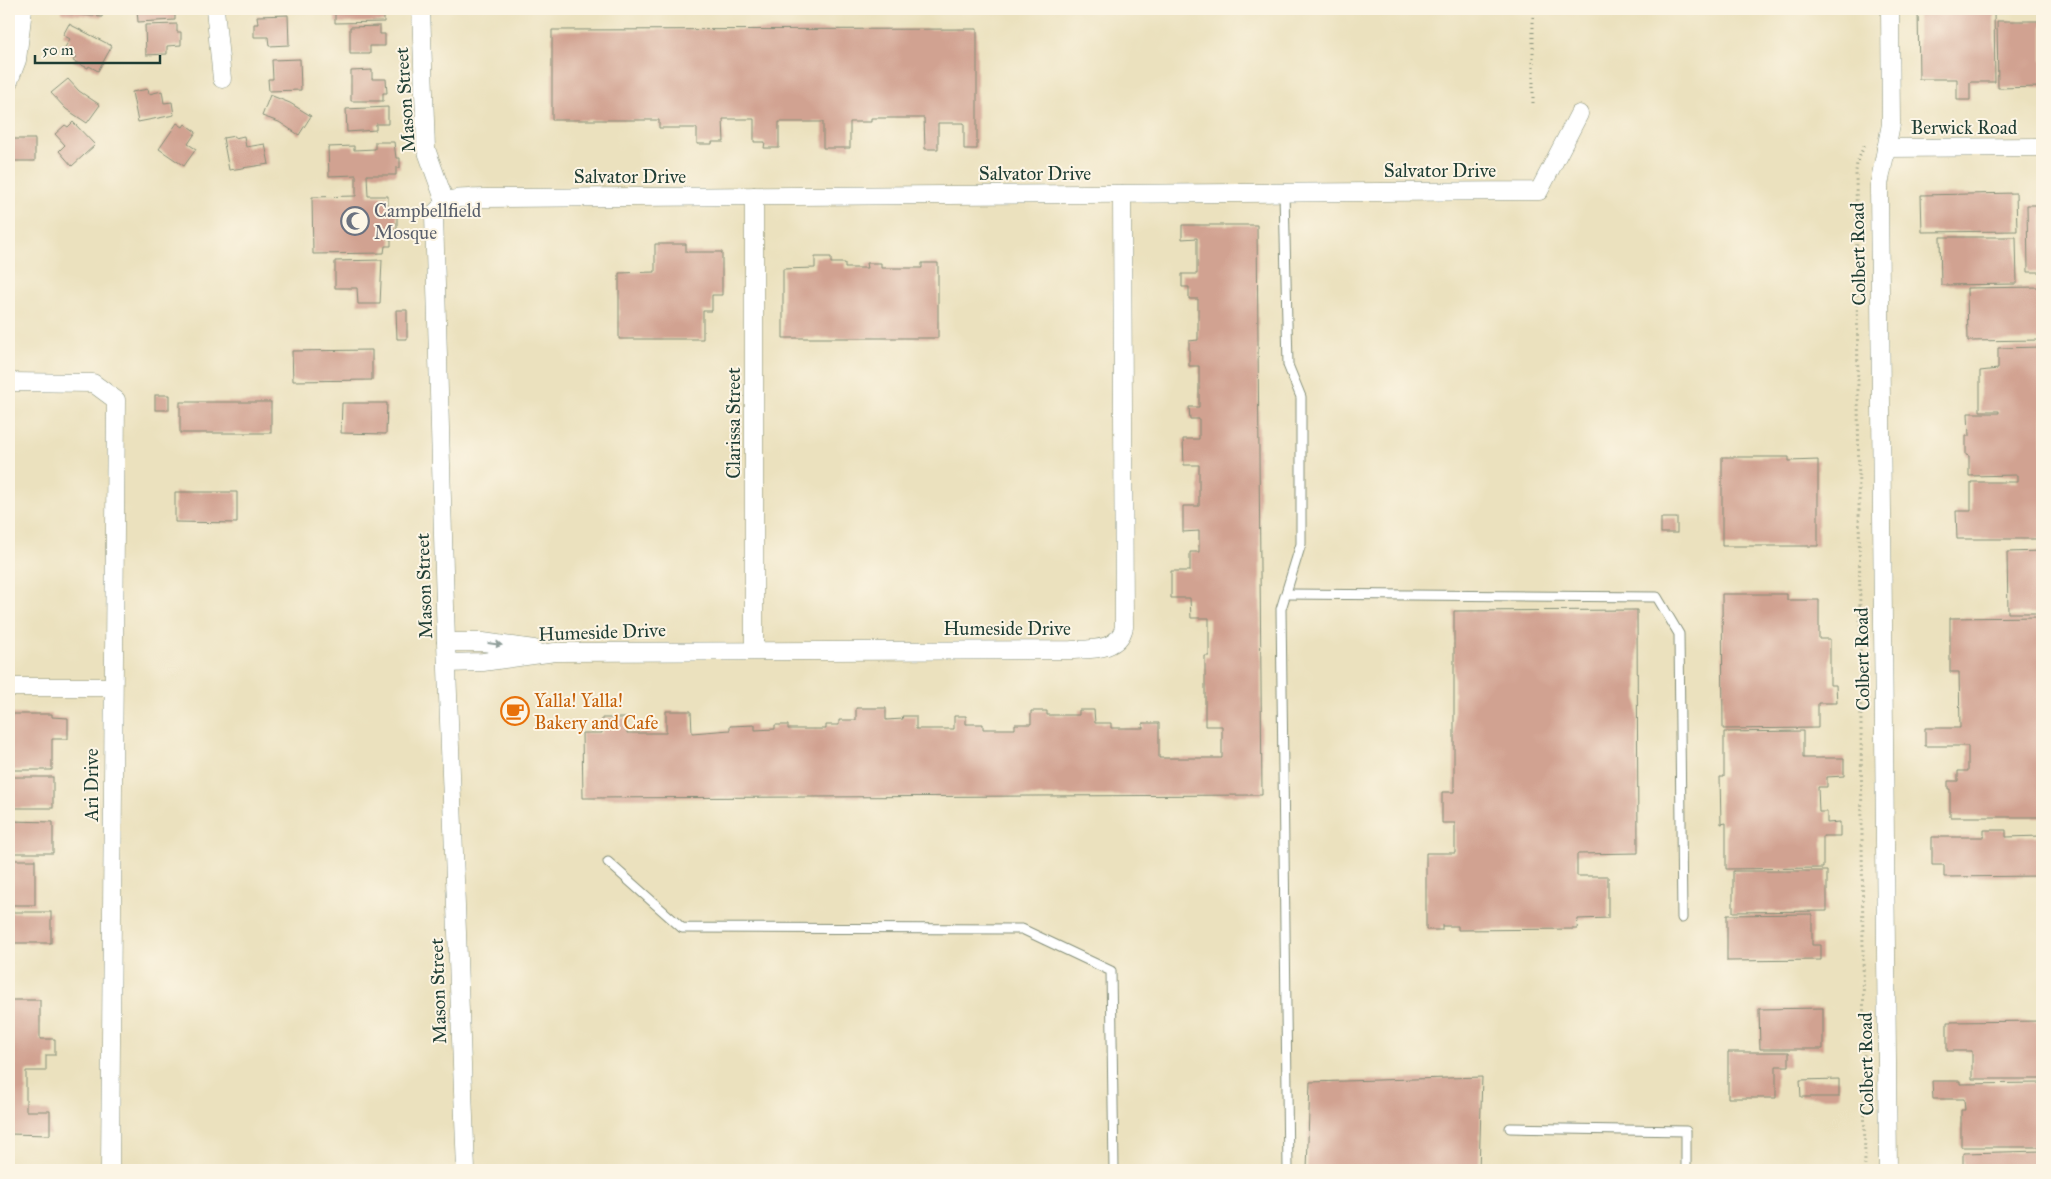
<svg xmlns="http://www.w3.org/2000/svg" width="2051" height="1179" viewBox="0 0 2051 1179" font-family="'IM FELL Great Primer',serif">
<style>
.building{fill:#d1a291}
.lines{fill:none;stroke-linecap:round;stroke-linejoin:round}
.lane-casing{stroke:#858f79;stroke-width:11}
.street-casing{stroke:#858f79;stroke-width:19}
.path{stroke:#858f79;stroke-width:3;stroke-dasharray:1 4;stroke-linecap:butt}
.lane{stroke:#fff;stroke-width:9}
.street{stroke:#fff;stroke-width:18}
.oneway{fill:#8f9e9a}
.labels{text-anchor:middle;dominant-baseline:central;stroke-width:4;stroke-linejoin:round;paint-order:stroke}
.street-label{font-size:19px;fill:#1f3d34;stroke:#fcf5e5}
.worship-label{font-size:19px;fill:#5b616d;stroke:#fcf5e5;text-anchor:start}
.food-label{font-size:19px;fill:#c56008;stroke:#fcf5e5;text-anchor:start}
</style>
<rect width="100%" height="100%" fill="#fcf5e5"/>
<filter id="ink" filterUnits="userSpaceOnUse"><feTurbulence type="fractalNoise" baseFrequency=".02" numOctaves="2"/><feDisplacementMap in="SourceGraphic" scale="10" xChannelSelector="R" yChannelSelector="G"/><feConvolveMatrix kernelMatrix="1 2 1 2 8 2 1 2 1" color-interpolation-filters="sRGB"/></filter>
<filter id="wash" filterUnits="userSpaceOnUse"><feTurbulence type="fractalNoise" baseFrequency=".0096" numOctaves="4" result="noise"/><feDisplacementMap in="SourceGraphic" scale="20" xChannelSelector="R" yChannelSelector="G"/><feGaussianBlur stdDeviation="1.12" result="paint"/><feColorMatrix in="noise" values="0 0 0 0 0 0 0 0 0 0 0 0 0 0 0 0 0 1.4 0 .05"/><feComposite in="paint" operator="in"/></filter>
<g filter="url(#wash)">
<rect width="100%" height="100%" fill="#ebe1be"/>
<g id="blocks">
<!-- building -->
<g class="building">
<path d="M61 9H103L102 17 61 13Z"/>
<path d="M137 9H175V20L138 22Z"/>
<path d="M335 9H381L384 10V22L335 23Z"/>
<path d="M1918 9H1994L1995 82H1970V100H1957V79H1919Z"/>
<path d="M288 15 289 45 269 46 268 37H254V24H258L257 16Z"/>
<path d="M1997 21H2042V87L1998 88Z"/>
<path d="M69 24 112 46 98 71 89 66 88 68 73 61 76 56 64 49 70 39 63 35Z"/>
<path d="M177 24V32H181V45L167 46V54L146 55 145 25Z"/>
<path d="M380 26V34H385V46H370V54H350V27Z"/>
<path d="M977 29V149H964V123H938V149H925L924 118H871V122H850V148H823V122H779V148H764L765 142H754V119H723L724 142H712V144H697V128H659V120H552V30Z"/>
<path d="M300 59 301 90 269 91 268 79H273L272 60Z"/>
<path d="M372 70V79H386L387 93H383V101H351V71Z"/>
<path d="M68 79 79 91 100 105 87 123 66 109 51 93Z"/>
<path d="M148 89 149 94 162 91 164 103 172 102 174 115 138 122 132 92Z"/>
<path d="M270 95 290 103 311 116 299 135 279 122 262 116Z"/>
<path d="M388 107V124H376V130L347 132 346 109Z"/>
<path d="M73 122 95 145 72 166 59 151 65 145 55 134 65 125 68 127Z"/>
<path d="M177 123 183 127 185 124 196 132 188 144 196 149 184 166 159 149Z"/>
<path d="M235 136V138L244 136 246 147 265 144 269 164 229 170 223 138Z"/>
<rect x="9" y="139" width="26" height="22"/>
<path d="M375 142H394L396 158H400V168H396V175H367L368 196H388V212L397 213V229H389V239H391V246H385L384 253 313 254 312 197 356 196V175L329 176 328 147 354 146V150L375 149Z"/>
<path d="M2016 193 2017 231 1922 232 1921 195Z"/>
<path d="M2027 205H2042V272H2028Z"/>
<path d="M1182 225H1257L1262 795 583 798 582 733H602V718H627V733H666V711H691L692 733 730 730V726L755 725V730L775 729V725H788V729H826V725H839V720H856V708H886V720L903 719 902 716H916V729H954V716H966V724H983V729H1015V724H1031V711H1047V715H1079V710H1094L1095 723H1111V728H1143V723H1159V758H1222V726H1205V656H1209V618H1191L1190 598H1171V571H1190V552H1199V531L1183 532V506H1199V465H1184L1183 439H1199V419H1190L1189 407H1199V366H1189V341L1198 340V299H1189V287H1182V274H1197V238L1182 239Z"/>
<path d="M1940 237H2016L2017 284 1941 285Z"/>
<path d="M655 244H686V252H722V295H712V311H703V339H619V273L655 272Z"/>
<path d="M815 257H831V263H845V268H867L866 263H881V268H922V263H938V338H783V269L815 268Z"/>
<path d="M382 260 380 304H358L357 288H335V261Z"/>
<path d="M2042 287V340L1968 341 1967 288Z"/>
<path d="M396 310H407V339H397Z"/>
<path d="M2042 347V539H1957L1956 511H1971V482H2017V475L1969 476V456L1966 455V436H1969L1968 413H1999V411H1980V371L1998 369V348Z"/>
<path d="M372 350V380L293 381 292 351Z"/>
<rect x="155" y="395" width="14" height="15"/>
<rect x="180" y="402" width="91" height="31"/>
<path d="M342 403H387L386 434 341 433Z"/>
<path d="M1722 457H1789V461L1818 460V546H1722Z"/>
<path d="M175 492H237V523L175 522Z"/>
<rect x="1661" y="518" width="16" height="15"/>
<path d="M2042 551V613H2008L2007 552Z"/>
<path d="M1722 594H1787V600H1819V639H1830V685H1836L1837 703H1818V728L1723 729Z"/>
<path d="M1637 610 1638 853 1577 854V876H1608V918L1578 919 1577 929 1458 930V926H1442V930H1426V853H1455V823H1442V792H1454V611Z"/>
<path d="M2042 617V817H1950V789H1948V781H1958V771H1968V746H1925V728H1960L1959 672H1950V618Z"/>
<path d="M9 714H52V717L68 718V739H52V770H9Z"/>
<path d="M1803 731V758H1844V776L1827 777V787H1818L1819 812H1827V823L1840 822V836H1823V868L1726 869V823L1721 824 1720 777H1724V732Z"/>
<rect x="9" y="777" width="44" height="31"/>
<path d="M9 821 53 822V853H9Z"/>
<path d="M1984 830H2006V837L2042 836V876L1944 877V865H1932V837H1984Z"/>
<rect x="9" y="860" width="26" height="45"/>
<path d="M1733 871H1827V911L1733 912Z"/>
<rect x="9" y="912" width="42" height="31"/>
<path d="M1812 914V945H1821V960L1727 961V915Z"/>
<path d="M9 1000H40V1039H55V1055H46V1071H26V1111H50V1135L9 1134Z"/>
<path d="M1823 1008V1049H1760L1759 1009Z"/>
<path d="M2042 1021V1079H1972V1051H1947V1022Z"/>
<path d="M1728 1052H1789V1066H1776V1098H1728Z"/>
<path d="M1482 1077 1479 1170H1307L1310 1082Z"/>
<path d="M1839 1079V1097H1801L1800 1080Z"/>
<path d="M1932 1081H1960V1084L2042 1083V1147H1961V1110H1965L1964 1099H1933Z"/>
<path d="M2042 1151V1170H1963V1153Z"/>
<rect x="9" y="1165" width="22" height="5"/>
</g>
</g>
</g>
<g filter="url(#ink)">
<use href="#blocks" fill-opacity="0" stroke="#858f79" stroke-width="1"/>
<g class="lines">
<defs>
<g id="lane">
<path d="M1284 193 1288 365 1301 397V544L1281 609 1288 1170"/>
<path d="M1286 594 1657 597 1679 634 1682 918"/>
<path d="M608 862 682 928 1022 929 1111 971 1114 1170"/>
<path d="M1510 1128 1686 1131V1170"/>
</g>
<g id="street">
<path d="M215 9 222 79"/>
<path d="M421 9 426 149 445 202"/>
<path d="M9 81 17 60 23 9"/>
<path d="M1886 148 2042 147"/>
<path d="M9 382 93 383 116 400 110 1170"/>
<path d="M446 642H483L534 649"/>
<path d="M754 650V196"/>
<path d="M447 663 483 662 555 652 1071 650C1091 649 1119 651 1124 627L1122 194"/>
<path d="M9 687H113"/>
<path d="M466 1170 446 642 434 214C453 194 458 199 485 198L1539 191 1579 114"/>
<path d="M1888 1170 1879 185 1891 124 1890 9"/>
</g>
</defs>
<!-- lane casing -->
<use href="#lane" class="lane-casing"/>
<!-- street casing -->
<use href="#street" class="street-casing"/>
<!-- path -->
<g class="path">
<path d="M1533 103V11H1563V9"/>
<path d="M1864 146 1857 163 1856 171 1865 1170"/>
</g>
<!-- lane -->
<use href="#lane" class="lane"/>
<!-- street -->
<use href="#street" class="street"/>
</g>
<!-- one-way arrows -->
<defs><path id="oneway-solid" d="M-6-.8H1V-3.2L6.5 0L1 3.2V.8H-6Z" transform="scale(1.25)"/></defs>
<use class="oneway" href="#oneway-solid" transform="translate(495 644) rotate(8)"/>
</g>
<!-- icons -->
<defs>
<symbol id="mosque-ring" viewBox="-11 -11 22 22"><circle r="9.5" fill="#fcf5e5" stroke="#6b7280" stroke-width="1.5"/><path d="M3.5-4.9A6 6 0 1 0 3.5 4.9A5 5 0 1 1 3.5-4.9Z" fill="#6b7280"/></symbol>
<symbol id="cafe-ring" viewBox="-11 -11 22 22"><circle r="9.5" fill="#fcf5e5" stroke="#e8710a" stroke-width="1.5"/><path d="M-5.5-4.5H6V0H3Q3 3.5 0 3.5H-2.5Q-5.5 3.5-5.5 0ZM3-3.2v2h1.7v-2ZM-6 4.5H4V6H-6Z" fill="#e8710a"/></symbol>
</defs>
<g fill-rule="evenodd">
<use href="#mosque-ring" x="339" y="205" width="32" height="32"/>
<use href="#cafe-ring" x="499" y="695" width="32" height="32"/>
</g>
<g class="labels">
<!-- street labels -->
<g class="street-label">
<text transform="translate(405 100) rotate(-94)">Mason Street</text>
<text x="1964" y="127">Berwick Road</text>
<text x="1440" y="170">Salvator Drive</text>
<text x="1035" y="173">Salvator Drive</text>
<text x="630" y="176">Salvator Drive</text>
<text transform="translate(1858 254) rotate(-91)">Colbert Road</text>
<text transform="translate(733 423) rotate(-90)">Clarissa Street</text>
<text transform="translate(424 586) rotate(-92)">Mason Street</text>
<text x="1007" y="628">Humeside Drive</text>
<text transform="translate(602 632) rotate(-2)">Humeside Drive</text>
<text transform="translate(1862 659) rotate(-91)">Colbert Road</text>
<text transform="translate(91 785) rotate(-90)">Ari Drive</text>
<text transform="translate(438 991) rotate(-92)">Mason Street</text>
<text transform="translate(1866 1064) rotate(-91)">Colbert Road</text>
</g>
<!-- worship labels -->
<g class="worship-label">
<text x="374" y="210">Campbellfield<tspan x="374" dy="22">Mosque</tspan></text>
</g>
<!-- food labels -->
<g class="food-label">
<text x="534" y="700">Yalla! Yalla!<tspan x="534" dy="22">Bakery and Cafe</tspan></text>
</g>
</g>
<!-- margin -->
<rect width="2051" height="1179" fill="none" stroke="#fcf5e5" stroke-width="30"/>
<!-- scale -->
<path d="M35 55v8h125v-8" fill="none" stroke="#1f3d34" stroke-width="2.5"/>
<text x="42" y="55" font-size="15" fill="#1f3d34" stroke="#fcf5e5" stroke-width="4" paint-order="stroke">50 m</text>
</svg>
